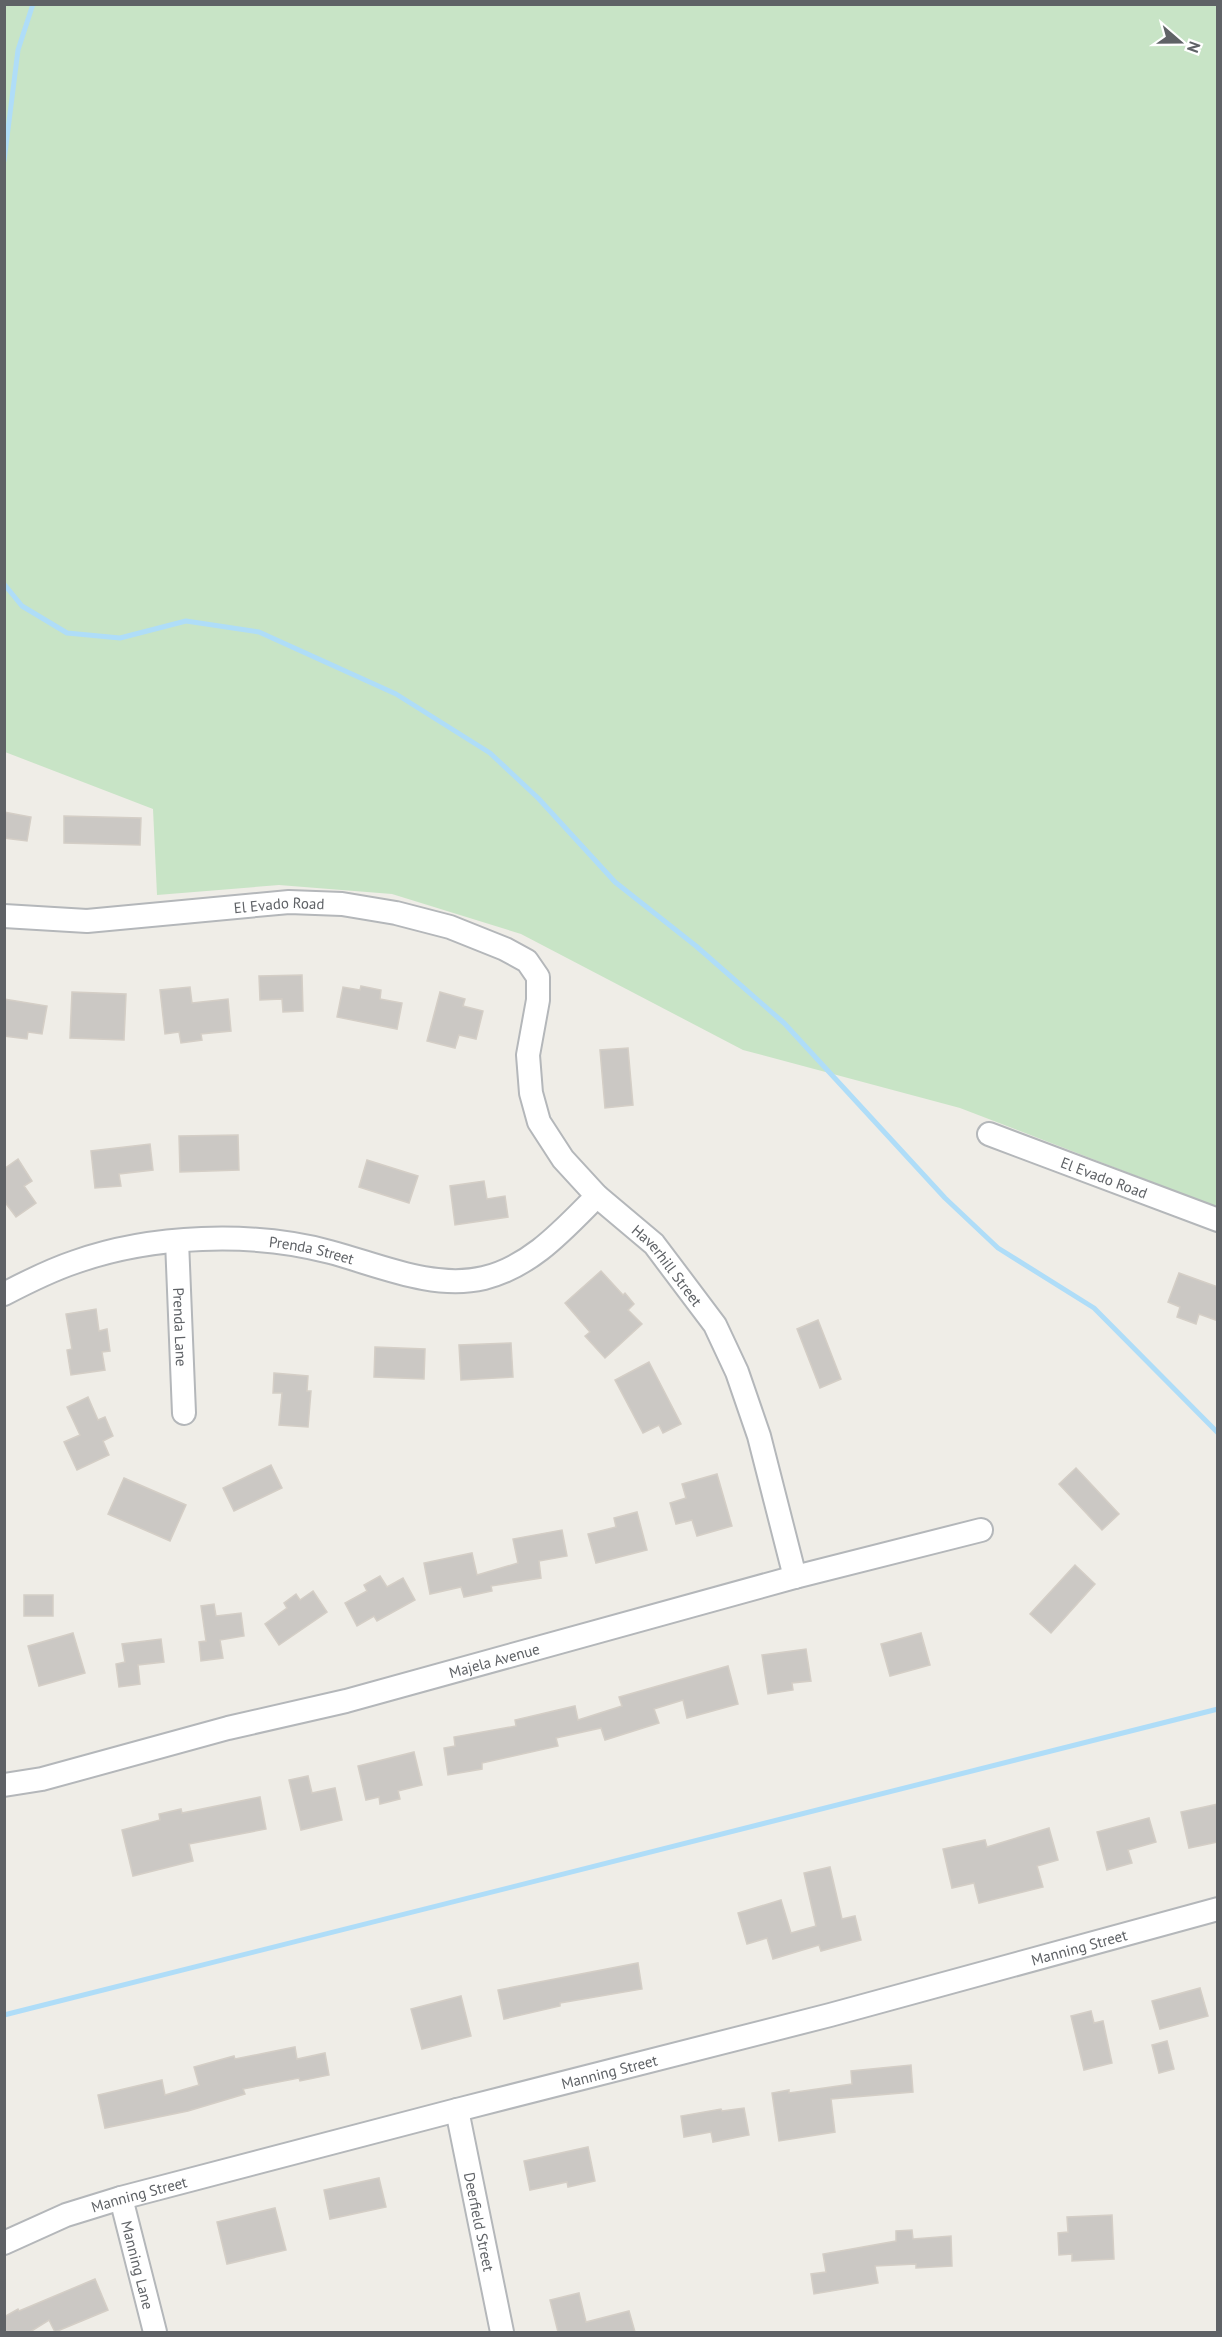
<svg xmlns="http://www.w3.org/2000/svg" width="1222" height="2337" viewBox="0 0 1222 2337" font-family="'PT Sans',sans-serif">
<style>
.green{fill:#c8e4c6}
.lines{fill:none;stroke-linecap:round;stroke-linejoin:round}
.stream{stroke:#afddf8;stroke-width:5}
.building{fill:#cbc8c4;stroke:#d4cec6;stroke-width:1.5}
.minor-casing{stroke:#b4b7ba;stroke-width:26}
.minor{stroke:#fff;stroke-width:22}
.labels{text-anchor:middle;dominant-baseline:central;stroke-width:4.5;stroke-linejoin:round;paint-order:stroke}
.street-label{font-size:15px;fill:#5f6266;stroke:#fff}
</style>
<rect width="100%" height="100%" fill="#efede7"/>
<!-- green -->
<path class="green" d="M4 5H1217V1207L960 1108 743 1050 521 934 392 894 279 885 157 895 153 809 5 752Z"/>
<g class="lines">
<!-- stream -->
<g class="stream">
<path d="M4 161 18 50 33 4"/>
<path d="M4 584 22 606 67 633 120 638 186 621 259 632 396 694 490 753 538 798 615 882 696 946 784 1023 945 1198 998 1248 1094 1308 1218 1433"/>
<path d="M4 2015 1218 1709"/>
</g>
</g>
<!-- building -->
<g class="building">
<path d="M4 812 31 817 27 841 4 838Z"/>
<path d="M64 816 141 818 140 845 64 843Z"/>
<path d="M302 975 303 1011 283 1012 282 999 260 1000 259 976Z"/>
<path d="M361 986 381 990 380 999 402 1003 397 1029 337 1017 343 987 360 990Z"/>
<path d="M190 987 192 1003 228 999 231 1031 201 1034 202 1040 181 1043 179 1032 165 1034 160 990Z"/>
<path d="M72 992 126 994 124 1040 70 1038Z"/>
<path d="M440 992 465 999 463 1006 483 1011 476 1039 459 1035 455 1048 427 1041Z"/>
<path d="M4 999 47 1006 42 1034 28 1032 27 1039 4 1036Z"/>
<path d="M628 1048 633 1105 605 1108 600 1050Z"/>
<path d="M238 1135 239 1170 180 1172 179 1136Z"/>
<path d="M150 1144 153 1170 119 1174 121 1186 95 1188 91 1151Z"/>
<path d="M18 1159 32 1181 24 1186 36 1203 16 1217 4 1201V1169Z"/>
<path d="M367 1160 418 1176 409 1203 359 1187Z"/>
<path d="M484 1181 487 1199 505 1196 508 1217 455 1225 450 1186Z"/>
<path d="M601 1271 623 1295 625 1293 634 1304 628 1310 642 1324 605 1358 585 1336 590 1332 565 1303Z"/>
<path d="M1179 1273 1218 1287V1321L1199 1314 1196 1324 1177 1317 1180 1307 1168 1302Z"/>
<path d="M96 1309 99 1331 107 1329 110 1351 102 1352 105 1370 71 1375 67 1350 72 1349 66 1314Z"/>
<path d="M818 1320 841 1379 820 1388 797 1329Z"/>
<path d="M511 1343 513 1377 461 1380 459 1345Z"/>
<path d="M375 1347 425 1349 424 1379 374 1377Z"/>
<path d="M649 1362 681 1424 663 1433 659 1425 643 1433 615 1380Z"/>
<path d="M274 1373 308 1376 307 1391H311L308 1427 279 1425 282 1393H273Z"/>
<path d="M88 1397 98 1420 105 1417 113 1436 103 1441 109 1455 77 1470 64 1442 80 1435 67 1407Z"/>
<path d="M271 1465 282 1488 234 1511 223 1488Z"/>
<path d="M1076 1468 1119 1514 1102 1530 1059 1484Z"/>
<path d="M717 1474 732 1526 697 1536 692 1520 676 1524 670 1503 686 1498 682 1484Z"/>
<path d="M124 1478 186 1505 170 1541 108 1514Z"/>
<path d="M637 1512 647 1550 596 1563 588 1534 616 1527 614 1518Z"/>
<path d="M562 1530 567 1556 539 1561 541 1578 491 1586 492 1591 464 1597 461 1587 430 1594 424 1563 472 1553 477 1575 518 1563 513 1539Z"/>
<path d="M1075 1565 1095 1584 1051 1633 1030 1614Z"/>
<path d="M380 1576 387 1587 403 1578 415 1600 377 1621 374 1616 357 1626 345 1603 367 1591 364 1585Z"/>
<path d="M313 1591 327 1612 279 1645 265 1624 287 1608 284 1603 296 1594 300 1600Z"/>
<rect x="24" y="1595" width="29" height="21"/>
<path d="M214 1604 216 1616 241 1613 244 1636 220 1640 223 1658 201 1661 199 1642 206 1641 201 1606Z"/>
<path d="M73 1633 85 1673 39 1686 28 1646Z"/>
<path d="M921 1633 930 1665 890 1676 881 1644Z"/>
<path d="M161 1639 164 1662 138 1665 140 1684 119 1687 116 1664 125 1662 122 1644Z"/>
<path d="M806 1649 811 1681 792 1683 793 1690 768 1694 762 1655Z"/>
<path d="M728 1666 738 1704 687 1718 683 1700 654 1709 659 1723 605 1740 601 1728 556 1738 558 1746 482 1763V1769L448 1775 444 1748 455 1746 454 1737 516 1726 515 1720 575 1706 578 1720 622 1706 619 1697Z"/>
<path d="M414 1752 422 1785 398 1791 400 1799 380 1804 379 1797 366 1800 358 1766Z"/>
<path d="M308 1776 312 1793 335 1788 342 1820 301 1830 289 1780Z"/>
<path d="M260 1797 266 1829 189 1844 193 1861 133 1876 122 1830 160 1820 159 1814 181 1809 182 1813Z"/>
<path d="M1218 1804V1842L1189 1848 1181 1812Z"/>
<path d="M1149 1818 1156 1842 1128 1850 1132 1863 1107 1870 1097 1832Z"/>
<path d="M1049 1828 1058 1860 1037 1866 1043 1887 979 1903 974 1883 952 1888 943 1849 985 1840 987 1847Z"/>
<path d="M830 1867 842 1919 855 1916 861 1940 821 1951 819 1945 773 1959 767 1938 747 1944 738 1913 781 1900 791 1933 816 1926 804 1873Z"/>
<path d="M638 1963 642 1989 560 2003V2006L504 2019 498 1990Z"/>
<path d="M1200 1988 1208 2016 1160 2029 1152 2001Z"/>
<path d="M461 1996 471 2036 422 2049 411 2009Z"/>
<path d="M1091 2011 1094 2023 1103 2021 1112 2063 1084 2070 1071 2016Z"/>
<path d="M1167 2041 1174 2069 1159 2073 1152 2045Z"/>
<path d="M295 2047 297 2059 325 2053 329 2075 300 2081 299 2078 243 2089 245 2094 188 2111 105 2128 98 2095 162 2080 165 2095 199 2085 194 2067 234 2056 235 2059Z"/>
<path d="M911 2065 913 2092 831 2099 835 2132 779 2141 772 2093 789 2090V2093L852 2084 851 2071Z"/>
<path d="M744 2108 749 2135 713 2142 711 2132 684 2137 681 2116 721 2109 722 2111Z"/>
<path d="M588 2147 595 2181 568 2187 567 2182 530 2190 524 2161Z"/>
<path d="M379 2178 386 2207 330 2219 324 2190Z"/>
<path d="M275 2208 286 2250 227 2264 217 2222Z"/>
<path d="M1112 2215 1114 2259 1072 2261V2254L1059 2255 1058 2233 1068 2232 1067 2217Z"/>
<path d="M912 2230 913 2239 951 2236 952 2266 916 2268V2264L875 2266 878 2283 814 2294 811 2274 826 2272 823 2254 896 2241V2231Z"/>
<path d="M95 2279 108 2310 55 2332 49 2320 30 2332H4V2317L18 2309 19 2311Z"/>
<path d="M579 2293 586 2322 629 2311 635 2332H558L550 2300Z"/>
</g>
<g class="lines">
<defs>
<g id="minor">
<path id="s1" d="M4 916 87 921 289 902 342 904 396 913 450 927 505 949 527 961 538 977V1000L528 1055 531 1093 539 1122 563 1159 597 1196 654 1244 715 1325 737 1372 759 1436 795 1577"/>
<path id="s2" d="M989 1134 1218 1220"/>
<path id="s3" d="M177 1241 184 1413"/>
<path id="s4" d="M4 1294C27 1282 51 1270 75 1262 151 1235 252 1231 330 1252 379 1265 433 1290 484 1278 532 1266 564 1229 597 1196"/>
<path id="s5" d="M4 1785 42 1779 228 1728 346 1701 795 1577 981 1530"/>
<path id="s6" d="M457 2110 502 2332"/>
<path id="s7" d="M121 2198 155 2332"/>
<path id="s8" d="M4 2243 66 2215 121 2198 457 2110 830 2015 1218 1909"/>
</g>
</defs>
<!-- minor casing -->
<use href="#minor" class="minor-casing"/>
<!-- minor -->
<use href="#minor" class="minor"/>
</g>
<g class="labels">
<!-- street labels -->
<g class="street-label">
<text stroke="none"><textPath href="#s1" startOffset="276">El Evado Road</textPath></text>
<text stroke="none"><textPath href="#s2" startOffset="123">El Evado Road</textPath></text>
<text stroke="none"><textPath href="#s4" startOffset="318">Prenda Street</textPath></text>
<text stroke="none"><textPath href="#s1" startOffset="894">Haverhill Street</textPath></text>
<text stroke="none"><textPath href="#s3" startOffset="86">Prenda Lane</textPath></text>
<text stroke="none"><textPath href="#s5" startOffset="506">Majela Avenue</textPath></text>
<text stroke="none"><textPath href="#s8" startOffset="1116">Manning Street</textPath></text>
<text stroke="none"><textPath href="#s8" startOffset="630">Manning Street</textPath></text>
<text stroke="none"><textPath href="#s8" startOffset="144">Manning Street</textPath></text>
<text stroke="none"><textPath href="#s6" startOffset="114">Deerfield Street</textPath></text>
<text stroke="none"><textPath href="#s7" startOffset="69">Manning Lane</textPath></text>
</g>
</g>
<!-- border -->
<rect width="1222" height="2337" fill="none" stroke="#5f6266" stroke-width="12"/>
<!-- north arrow -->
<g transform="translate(1180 42) rotate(110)" stroke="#ffffff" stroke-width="4.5" paint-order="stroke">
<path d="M0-4.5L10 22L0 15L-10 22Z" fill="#5f6266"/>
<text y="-9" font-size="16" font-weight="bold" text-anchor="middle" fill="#5f6266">N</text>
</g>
</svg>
